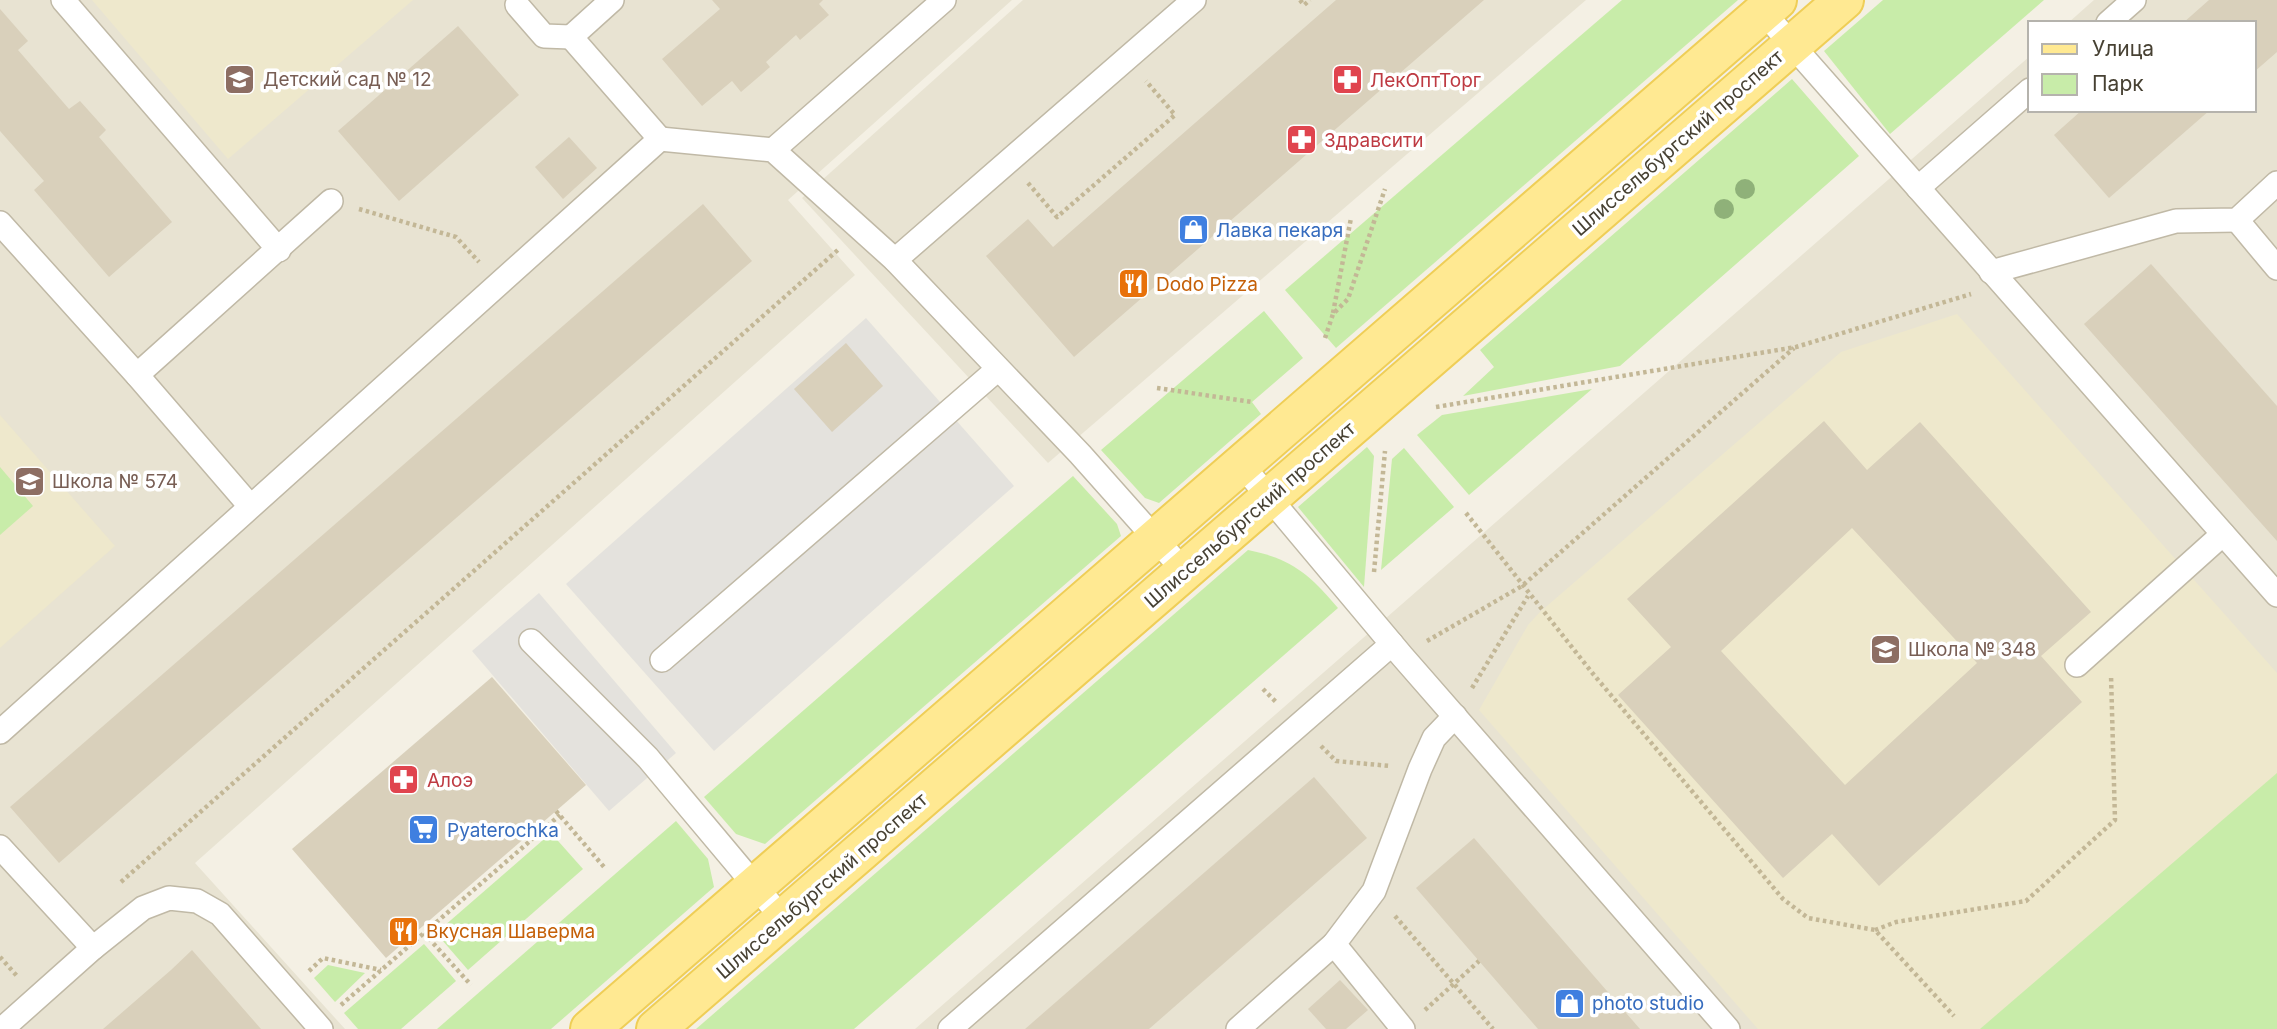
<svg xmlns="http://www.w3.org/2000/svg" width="2277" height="1029" viewBox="0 0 2277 1029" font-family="Inter,sans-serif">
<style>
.residential{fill:#e8e3d2}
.education{fill:#eee8cc}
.green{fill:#c8eca9}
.parking{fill:#e4e2dd}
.building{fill:#d9d0bb;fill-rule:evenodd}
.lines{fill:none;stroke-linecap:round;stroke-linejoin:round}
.lane-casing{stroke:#c0b9a6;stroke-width:26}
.primary-casing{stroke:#efce57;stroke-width:42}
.path{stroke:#c3b796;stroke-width:4.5;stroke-dasharray:3.5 3.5;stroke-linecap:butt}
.lane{stroke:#fff;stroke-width:23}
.primary{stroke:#ffe992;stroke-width:38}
.tree{fill:#8fb179}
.labels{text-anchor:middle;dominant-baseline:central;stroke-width:7;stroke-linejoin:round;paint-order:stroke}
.education-label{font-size:19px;fill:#785e54;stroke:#fff;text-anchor:start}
.health-label{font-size:19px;fill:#be3a42;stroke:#fff;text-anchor:start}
.street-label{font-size:19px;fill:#474133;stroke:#fff}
.shop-label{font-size:19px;fill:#366cbe;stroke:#fff;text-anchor:start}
.food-label{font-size:19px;fill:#c56008;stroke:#fff;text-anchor:start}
</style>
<rect width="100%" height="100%" fill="#f4f0e4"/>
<!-- residential -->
<g class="residential">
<path d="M0 0H1012L788 200 855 275 195 863 345 1029H0Z"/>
<path d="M1023 0H1586L1048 463 802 198Z"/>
<path d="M2094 0H2277V1029H915L2030 56V110H2254V23H2068Z"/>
</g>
<!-- education -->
<g class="education">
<path d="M92 0H413L228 159Z"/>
<path d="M1957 314 2277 673V1029H1758L1479 710 1528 625 1540 612 1841 352Z"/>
<path d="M0 415 115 546 0 648Z"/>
</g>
<!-- green -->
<g class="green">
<path d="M1622 0H1738L1336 348 1285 290Z"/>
<path d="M1883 0H2044L1890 134 1824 51Z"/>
<path d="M1792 79 1859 156 1620 366 1463 396 1494 367 1480 350Z"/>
<path d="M1264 311 1303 358 1252 402 1261 414 1159 503 1145 498 1101 450Z"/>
<path d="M1592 389 1469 495 1417 435 1442 415Z"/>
<path d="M1367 447 1374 456 1364 587 1298 507Z"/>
<path d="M1404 448 1454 507 1381 570 1392 459Z"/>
<path d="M0 467 33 506 0 535Z"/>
<path d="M1073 476 1117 524 1121 536 765 844 736 834 704 797Z"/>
<path d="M1248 550C1292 559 1309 574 1338 608L854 1029H696Z"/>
<path d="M2277 773V1029H1980Z"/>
<path d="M676 821 708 859 714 887 551 1029H437Z"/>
<path d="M551 833 583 869 468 970 436 933Z"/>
<path d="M424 944 456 981 401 1029H358L344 1013Z"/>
<path d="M328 965 365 973 335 1002 314 978Z"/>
</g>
<!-- parking -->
<g class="parking">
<path d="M866 318 1014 486 714 751 566 584Z"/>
<path d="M539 593 676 753 609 811 472 651Z"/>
</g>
<!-- building -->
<g class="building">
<path d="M712 0H823L819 4 829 15 800 40 796 35 766 62 770 67 741 92 732 81 702 106 662 59 720 9Z"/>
<path d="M1336 0H1484L1074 357 986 256 1028 219 1053 247Z"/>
<path d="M2209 0H2277V52L2254 72V23H2183Z"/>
<path d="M0 9 28 41 18 50 69 109 80 101 106 130 99 137 172 222 109 277 34 190 44 181 0 131Z"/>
<path d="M458 26 519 95 399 201 338 131Z"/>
<path d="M2082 110H2210L2109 198 2054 135Z"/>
<path d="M569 137 597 168 563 199 535 167Z"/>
<path d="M703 204 752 261 59 863 10 807Z"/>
<path d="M2151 264 2277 406V541L2084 324Z"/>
<path d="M846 343 883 386 832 432 794 389Z"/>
<path d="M1824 421 1867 470 1920 422 2091 612 2041 656 2082 702 1879 886 1832 834 1783 878 1618 695 1671 647 1627 599ZM1852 528 1977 663 1845 785 1721 651Z"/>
<path d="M492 677 586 785 386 958 292 849Z"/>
<path d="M1314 777 1367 838 1149 1029H1025Z"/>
<path d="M1474 838 1640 1029H1538L1479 961 1416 888Z"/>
<path d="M192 950 261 1029H103L171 970Z"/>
<path d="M1340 980 1368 1010 1346 1029H1326L1308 1009Z"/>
</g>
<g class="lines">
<defs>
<g id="lane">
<path d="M63 0 279 250"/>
<path d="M612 0 571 37 660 139"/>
<path d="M517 5 544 36 571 37"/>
<path d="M1763 12 2277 595"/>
<path d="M2108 23 2134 0"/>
<path d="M773 150 944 0"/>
<path d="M1918 188 2030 90"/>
<path d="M2237 220 2277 268"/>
<path d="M0 223 137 375"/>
<path d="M895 260 1194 0"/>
<path d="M1991 272 2176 221 2237 220 2277 183"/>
<path d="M1241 464 1402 656 1728 1029"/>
<path d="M250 506 137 375 331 201"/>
<path d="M531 641 648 758 783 919"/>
<path d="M662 660 998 369"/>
<path d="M2077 665 2223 534"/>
<path d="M0 732 660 139 773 150 895 260 1080 454 1185 572"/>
<path d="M0 847 93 948 143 908 169 898 197 901 220 914 321 1029"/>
<path d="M2 1029 93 948"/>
<path d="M950 1029 1392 644"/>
<path d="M1238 1029 1334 944"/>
<path d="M1403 1029 1334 944 1374 891 1420 769 1434 738 1455 716"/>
</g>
<g id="primary">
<path d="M590 1029 1777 0"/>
<path d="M656 1029 1844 0"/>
</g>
</defs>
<!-- lane casing -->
<use href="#lane" class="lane-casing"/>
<!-- primary casing -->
<use href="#primary" class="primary-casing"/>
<!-- path -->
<g class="path">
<path d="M1300 0 1304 5 1310 0"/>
<path d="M1028 183 1057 217 1175 115 1146 81"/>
<path d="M359 209 456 237 479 262"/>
<path d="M1333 313 1351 218"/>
<path d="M1325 338 1333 314 1348 299 1385 189"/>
<path d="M1157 388 1252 402"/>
<path d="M1436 407 1796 347 1971 294"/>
<path d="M1466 513 1594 675 1783 899 1808 918 1875 930 1954 1016"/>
<path d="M1374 572 1385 451"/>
<path d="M1427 641 1522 586 1794 348"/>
<path d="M1472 688 1528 596"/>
<path d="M1263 689 1277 703"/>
<path d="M1321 746 1336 761 1390 766"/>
<path d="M556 811 604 867"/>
<path d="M121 882 839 249"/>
<path d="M1395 916 1493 1029"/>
<path d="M1875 930 1896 922 2026 901 2115 820 2111 675"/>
<path d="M424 933 471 985"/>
<path d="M0 957 17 976"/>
<path d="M309 971 323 958 381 970"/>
<path d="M341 1005 560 815"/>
<path d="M1425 1010 1479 961"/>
</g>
<!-- lane -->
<use href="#lane" class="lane"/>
<!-- primary -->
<use href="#primary" class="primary"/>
</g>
<!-- trees -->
<g class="tree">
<circle cx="1745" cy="189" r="10"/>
<circle cx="1724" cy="209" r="10"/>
</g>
<!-- icons -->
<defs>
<symbol id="school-square" viewBox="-11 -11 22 22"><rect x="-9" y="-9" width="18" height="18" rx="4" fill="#8d6e63" stroke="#fff"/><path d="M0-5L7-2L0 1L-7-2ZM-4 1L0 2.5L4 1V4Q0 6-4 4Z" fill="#fff"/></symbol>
<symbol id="pharmacy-square" viewBox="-11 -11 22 22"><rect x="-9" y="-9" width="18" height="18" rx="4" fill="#e0444e" stroke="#fff"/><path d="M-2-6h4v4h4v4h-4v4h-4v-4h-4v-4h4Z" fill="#fff"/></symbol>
<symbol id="shop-square" viewBox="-11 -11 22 22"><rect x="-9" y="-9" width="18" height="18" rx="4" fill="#3f7fe0" stroke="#fff"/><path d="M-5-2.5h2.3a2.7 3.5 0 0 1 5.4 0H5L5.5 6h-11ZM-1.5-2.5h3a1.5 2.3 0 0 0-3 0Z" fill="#fff"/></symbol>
<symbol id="restaurant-square" viewBox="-11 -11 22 22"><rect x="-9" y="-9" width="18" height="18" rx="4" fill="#e8710a" stroke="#fff"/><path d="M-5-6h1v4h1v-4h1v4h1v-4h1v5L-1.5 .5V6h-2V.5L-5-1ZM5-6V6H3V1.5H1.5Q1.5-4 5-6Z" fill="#fff"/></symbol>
<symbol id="supermarket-square" viewBox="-11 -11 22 22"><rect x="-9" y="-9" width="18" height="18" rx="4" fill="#3f7fe0" stroke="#fff"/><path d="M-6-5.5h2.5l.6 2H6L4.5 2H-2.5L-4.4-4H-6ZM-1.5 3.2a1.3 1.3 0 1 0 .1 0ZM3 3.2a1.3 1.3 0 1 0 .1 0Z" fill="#fff"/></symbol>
</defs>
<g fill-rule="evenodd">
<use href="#school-square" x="222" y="62" width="35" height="35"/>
<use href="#pharmacy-square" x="1330" y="62" width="35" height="35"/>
<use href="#pharmacy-square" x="1284" y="122" width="35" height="35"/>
<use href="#shop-square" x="1176" y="212" width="35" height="35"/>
<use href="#restaurant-square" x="1116" y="266" width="35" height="35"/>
<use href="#school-square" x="12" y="464" width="35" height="35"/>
<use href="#school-square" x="1868" y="632" width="35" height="35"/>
<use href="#pharmacy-square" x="386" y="762" width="35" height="35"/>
<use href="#supermarket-square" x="406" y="812" width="35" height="35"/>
<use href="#restaurant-square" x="386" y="914" width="35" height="35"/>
<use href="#shop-square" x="1552" y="986" width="35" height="35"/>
</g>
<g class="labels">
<!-- education labels -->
<g class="education-label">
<text x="263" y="79">Детский сад № 12</text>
<text x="52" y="481">Школа № 574</text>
<text x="1908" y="649">Школа № 348</text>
</g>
<!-- health labels -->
<g class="health-label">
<text x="1370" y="80">ЛекОптТорг</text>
<text x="1324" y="140">Здравсити</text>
<text x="427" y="780">Алоэ</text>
</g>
<!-- street labels -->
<g class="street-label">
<text transform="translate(1678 143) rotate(-41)">Шлиссельбургский проспект</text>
<text transform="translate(1250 515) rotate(-41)">Шлиссельбургский проспект</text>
<text transform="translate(822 886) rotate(-41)">Шлиссельбургский проспект</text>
</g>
<!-- shop labels -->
<g class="shop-label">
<text x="1216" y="230">Лавка пекаря</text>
<text x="447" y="830">Pyaterochka</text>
<text x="1592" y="1003">photo studio</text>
</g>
<!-- food labels -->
<g class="food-label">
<text x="1156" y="284">Dodo Pizza</text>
<text x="426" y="931">Вкусная Шаверма</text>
</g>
</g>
<!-- legend -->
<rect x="2028" y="21" width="228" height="91" fill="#ffffff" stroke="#b5b3ad" stroke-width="2"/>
<rect x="2042" y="44" width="35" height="10" fill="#ffe992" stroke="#b5b3ad" stroke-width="2"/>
<text x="2092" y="56" font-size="21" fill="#474133">Улица</text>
<rect x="2042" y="74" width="35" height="21" fill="#c8eca9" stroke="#b5b3ad" stroke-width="2"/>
<text x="2092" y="91" font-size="21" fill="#474133">Парк</text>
</svg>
